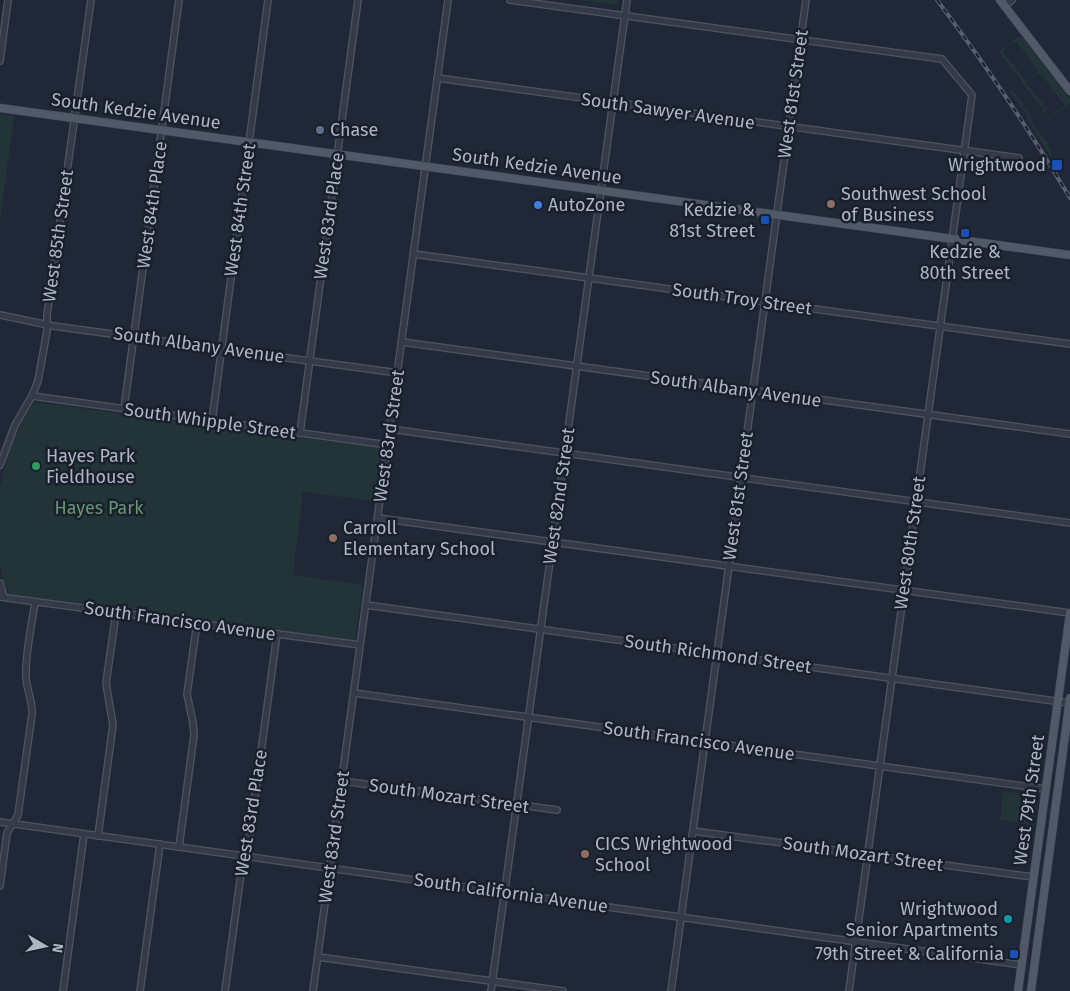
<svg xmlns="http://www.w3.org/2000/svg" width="1070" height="991" viewBox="0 0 1070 991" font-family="'Fira Sans',sans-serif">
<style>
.green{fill:#223438}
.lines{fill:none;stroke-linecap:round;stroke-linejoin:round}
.minor-casing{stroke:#4e5562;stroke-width:8}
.major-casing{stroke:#3d4351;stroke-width:9}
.minor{stroke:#343a48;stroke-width:5.5}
.major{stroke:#515968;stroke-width:8}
.rail-casing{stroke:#565e6f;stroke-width:4}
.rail{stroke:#19202c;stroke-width:2;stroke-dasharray:5.5;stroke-linecap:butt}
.service-dot{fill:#5c6f8a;stroke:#19202c;stroke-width:2}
.transit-dot{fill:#1a4fb4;stroke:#19202c;stroke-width:2}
.education-dot{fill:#8d6e63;stroke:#19202c;stroke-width:2}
.shop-dot{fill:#3f7fe0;stroke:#19202c;stroke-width:2}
.leisure-dot{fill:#2e9e5b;stroke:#19202c;stroke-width:2}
.culture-dot{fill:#0f9aa8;stroke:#19202c;stroke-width:2}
.labels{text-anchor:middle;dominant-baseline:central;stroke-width:5;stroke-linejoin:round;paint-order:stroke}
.street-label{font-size:18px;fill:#aeb5c4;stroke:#19202c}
.poi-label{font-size:18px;fill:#aeb5c4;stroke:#19202c;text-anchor:start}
.park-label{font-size:18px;fill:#669574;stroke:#19202c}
</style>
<rect width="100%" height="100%" fill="#202837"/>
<!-- green -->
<g class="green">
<path d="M578 0H619L618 5Z"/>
<path d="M1017 37 1023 38 1070 100V103L1044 123V122L1065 105 1054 91 1049 92 1052 88 1040 73 1035 74 1038 71 1027 56 1023 58 1026 54 1016 41 1012 43 1011 42Z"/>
<path d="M1004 47 1006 49 1002 52 1012 64 1017 63 1014 66 1025 81 1030 79 1026 83 1046 108 1051 106 1042 114 1041 113 1044 110 1024 85 1020 86 1023 83 1012 68 1008 70 1010 66 1000 53 996 55Z"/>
<path d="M1012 90 1024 105 1022 107 1024 109 1026 108 1030 113 1027 115 1009 91Z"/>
<path d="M0 114 14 116 0 221Z"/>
<path d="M1030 114 1032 123 1048 144 1052 158 1026 117Z"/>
<path d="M35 402 379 448 381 453 374 501 303 492 293 575 363 585 355 639 351 640 10 594 3 580 0 565V486L10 449 25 415Z"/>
<path d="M1003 791 1037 796 1033 825 1000 820Z"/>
</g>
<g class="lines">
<defs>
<g id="minor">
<path d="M510 0 942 59 972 95 849 991"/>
<path d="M1005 6 1012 0"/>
<path d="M0 61 8 0"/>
<path d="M437 78 1019 158"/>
<path d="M414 254 1070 344"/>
<path d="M0 315 53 326 398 373"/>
<path d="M402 342 1070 434"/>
<path d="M32 396 388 445"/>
<path d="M124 409 179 0"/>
<path d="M212 421 268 0"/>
<path d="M390 429 1070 523"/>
<path d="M300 433 358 0"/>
<path d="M0 465 15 425 32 396 38 381 47 331V315L91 0"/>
<path d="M378 518 1070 613"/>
<path d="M0 583 4 597"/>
<path d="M0 597 360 645"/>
<path d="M366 605 1069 703"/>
<path d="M354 693 1045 789"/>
<path d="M342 781 557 810"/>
<path d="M0 822 1022 965"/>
<path d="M693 831 1033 877"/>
<path d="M98 836 113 725 106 683 116 613"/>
<path d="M179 847 194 735 193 723 187 694 197 623"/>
<path d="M0 886 7 833 18 815 32 714C33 701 26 689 26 676 25 654 32 624 35 602"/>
<path d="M318 957 563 991"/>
<path d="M63 991 84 834"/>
<path d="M140 991 160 844"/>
<path d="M225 991 242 866 248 848 277 634"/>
<path d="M313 991 448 0"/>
<path d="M491 991 627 0"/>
<path d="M671 991 806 0"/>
</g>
<g id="major">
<path d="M1000 0 1070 91"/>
<path d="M0 108 1070 255"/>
<path d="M1018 991 1070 613"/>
<path d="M1031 991 1070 698"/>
</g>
</defs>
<!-- minor casing -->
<use href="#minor" class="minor-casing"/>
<!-- major casing -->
<use href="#major" class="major-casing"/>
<!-- minor -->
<use href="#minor" class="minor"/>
<!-- major -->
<use href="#major" class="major"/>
<defs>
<path id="rail" d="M937 0C985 64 1029 129 1070 198"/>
</defs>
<!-- rail casing -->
<use href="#rail" class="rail-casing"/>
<!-- rail -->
<use href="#rail" class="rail"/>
</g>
<!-- markers -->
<circle class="service-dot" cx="320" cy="130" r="5"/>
<g class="transit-dot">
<rect x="1051" y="159" width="12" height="12" rx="2.5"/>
<rect x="760" y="215" width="10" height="10" rx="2.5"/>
<rect x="960" y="228" width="10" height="10" rx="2.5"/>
<rect x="1009" y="949" width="10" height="10" rx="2.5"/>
</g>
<g class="education-dot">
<circle cx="831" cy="204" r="5"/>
<circle cx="333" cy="538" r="5"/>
<circle cx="585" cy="854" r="5"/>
</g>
<circle class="shop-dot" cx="538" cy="205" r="5"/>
<circle class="leisure-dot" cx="36" cy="466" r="5"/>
<circle class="culture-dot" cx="1008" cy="919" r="5"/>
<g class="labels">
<!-- street labels -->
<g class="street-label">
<text transform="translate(793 94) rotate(-82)">West 81st Street</text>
<text transform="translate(136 111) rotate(8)">South Kedzie Avenue</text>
<text transform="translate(668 111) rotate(8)">South Sawyer Avenue</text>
<text transform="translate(537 166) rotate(8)">South Kedzie Avenue</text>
<text transform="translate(152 205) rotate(-82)">West 84th Place</text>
<text transform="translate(240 210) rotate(-82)">West 84th Street</text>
<text transform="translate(329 216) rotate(-82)">West 83rd Place</text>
<text transform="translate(58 236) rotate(-82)">West 85th Street</text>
<text transform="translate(742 299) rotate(8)">South Troy Street</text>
<text transform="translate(199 345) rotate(8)">South Albany Avenue</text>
<text transform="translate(736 389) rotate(8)">South Albany Avenue</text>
<text transform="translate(210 421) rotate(8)">South Whipple Street</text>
<text transform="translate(389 436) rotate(-82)">West 83rd Street</text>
<text transform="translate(559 496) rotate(-82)">West 82nd Street</text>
<text transform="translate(738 496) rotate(-82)">West 81st Street</text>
<text transform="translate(910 543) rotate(-82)">West 80th Street</text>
<text transform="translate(180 621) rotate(8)">South Francisco Avenue</text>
<text transform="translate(718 654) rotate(8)">South Richmond Street</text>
<text transform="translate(699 741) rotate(8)">South Francisco Avenue</text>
<text transform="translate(449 796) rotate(8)">South Mozart Street</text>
<text transform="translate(1029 800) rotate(-82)">West 79th Street</text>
<text transform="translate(251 813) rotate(-81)">West 83rd Place</text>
<text transform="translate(334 837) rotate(-82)">West 83rd Street</text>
<text transform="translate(863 854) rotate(8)">South Mozart Street</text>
<text transform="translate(511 893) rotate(8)">South California Avenue</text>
</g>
<!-- poi labels -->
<g class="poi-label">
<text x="330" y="130">Chase</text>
<text x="1046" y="165" text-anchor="end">Wrightwood</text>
<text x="841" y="194">Southwest School<tspan x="841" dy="21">of Business</tspan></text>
<text x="548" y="205">AutoZone</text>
<text x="755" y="210" text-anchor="end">Kedzie &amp;<tspan x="755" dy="21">81st Street</tspan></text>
<text x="965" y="252" text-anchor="middle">Kedzie &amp;<tspan x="965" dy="21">80th Street</tspan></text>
<text x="46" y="456">Hayes Park<tspan x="46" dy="21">Fieldhouse</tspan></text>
<text x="343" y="528">Carroll<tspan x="343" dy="21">Elementary School</tspan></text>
<text x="595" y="844">CICS Wrightwood<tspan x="595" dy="21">School</tspan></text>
<text x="998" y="909" text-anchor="end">Wrightwood<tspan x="998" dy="21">Senior Apartments</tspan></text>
<text x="1004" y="954" text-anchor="end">79th Street &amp; California</text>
</g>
<!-- park labels -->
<g class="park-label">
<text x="99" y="508">Hayes Park</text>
</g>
</g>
<!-- north arrow -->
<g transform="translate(45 946) rotate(99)" stroke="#19202c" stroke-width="4" paint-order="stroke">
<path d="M0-4L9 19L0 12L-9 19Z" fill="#aeb5c4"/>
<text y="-8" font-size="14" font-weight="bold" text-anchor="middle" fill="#aeb5c4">N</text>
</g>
</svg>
